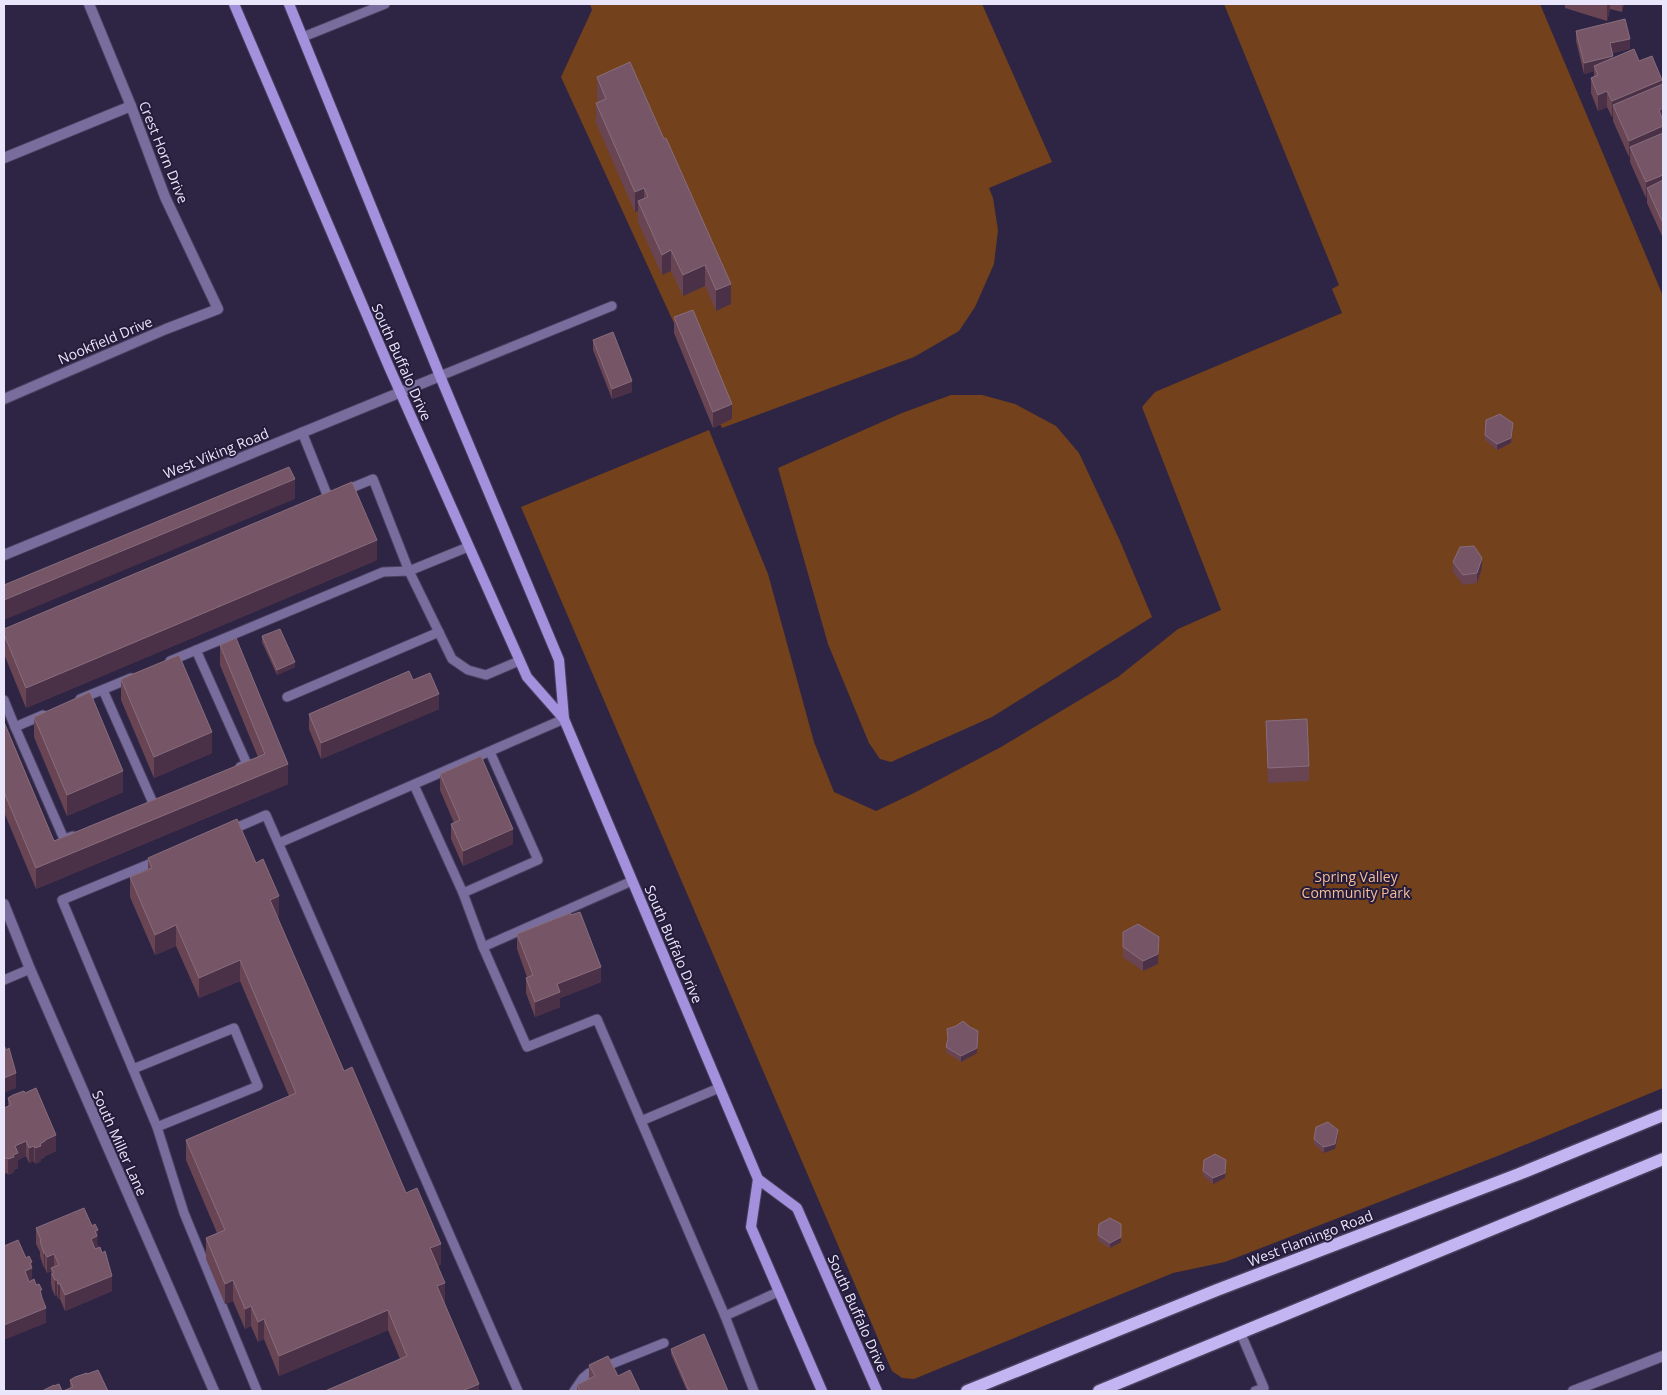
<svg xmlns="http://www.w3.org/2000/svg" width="1667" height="1395" viewBox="0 0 1667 1395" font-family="'Open Sans',sans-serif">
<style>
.green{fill:#73411b}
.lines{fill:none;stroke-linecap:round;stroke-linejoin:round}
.lane-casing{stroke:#48405e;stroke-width:11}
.street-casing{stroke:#48405e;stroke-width:12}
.secondary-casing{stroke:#48405e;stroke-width:12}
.primary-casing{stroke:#48405e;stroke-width:15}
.lane{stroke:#786d9d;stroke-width:9}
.street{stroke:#786d9d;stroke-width:10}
.secondary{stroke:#a491de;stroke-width:10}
.primary{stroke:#c3b5f1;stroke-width:12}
.wall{fill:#694554}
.shaded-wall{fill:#4b3147}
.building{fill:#765666;stroke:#886d7d}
.labels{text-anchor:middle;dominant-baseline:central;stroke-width:4;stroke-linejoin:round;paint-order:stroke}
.street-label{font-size:14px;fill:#e9e5fa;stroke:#241c3a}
.park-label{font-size:14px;fill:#f4bc97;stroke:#241c3a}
</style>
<rect width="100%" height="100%" fill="#2e2545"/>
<!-- green -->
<g class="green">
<path d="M590 4H982L1052 162 989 188 993 198 998 230 994 264 975 307 959 331 914 357 722 428 561 77 592 10Z"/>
<path d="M1224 4H1540L1663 296V1088L1500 1155 1225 1262 1173 1273 914 1379 902 1378 892 1371 521 507 709 430 768 574 814 742 834 792 876 811 914 793 1001 747 1118 677 1178 629 1221 610 1142 407 1155 392 1342 313 1332 289 1339 285Z"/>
<path d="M951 395H982L1015 404 1056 426 1079 453 1120 541 1152 617 992 717 891 762 880 759 869 743 828 644 778 468 902 413Z"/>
</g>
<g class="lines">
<defs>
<g id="lane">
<path d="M303 37 385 4"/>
<path d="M440 376 612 306"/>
<path d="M302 432 328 497 332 496"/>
<path d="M344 491 373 479 409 571 468 547"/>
<path d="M196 650 247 764 240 767"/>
<path d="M170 661 383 572 409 571 452 659 468 670 486 675 519 661"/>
<path d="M103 690 153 803"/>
<path d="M287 697 439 632"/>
<path d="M80 699 131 678"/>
<path d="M4 700 15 727 43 715"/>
<path d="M15 727 64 839 73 836"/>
<path d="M414 785 463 893"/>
<path d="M231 830 266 815 518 1391"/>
<path d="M279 843 564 719"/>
<path d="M159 860 62 900 157 1127 184 1213 257 1391"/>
<path d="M632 881 483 947 527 1047 597 1019 725 1316 754 1391"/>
<path d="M483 947 463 893 538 860 490 752"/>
<path d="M4 980 30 969"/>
<path d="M133 1069 234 1028 258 1086 157 1127"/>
<path d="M641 1121 719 1088"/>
<path d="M725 1316 778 1292"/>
<path d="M1241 1334 1264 1388 1255 1391"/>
<path d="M574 1391 583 1378 589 1373 664 1343"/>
</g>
<g id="street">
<path d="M4 158 131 106"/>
<path d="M4 399 166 329 218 309 165 197 131 106 89 4"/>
<path d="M4 555 440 376"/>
<path d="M4 904 30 969 214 1391"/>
<path d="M1573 1391 1663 1356"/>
</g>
<g id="secondary">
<path d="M234 4 389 367 527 677 564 719"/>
<path d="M289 4 440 376 559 660 564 719 758 1179 797 1208 877 1391"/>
<path d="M758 1179 751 1227 822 1391"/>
</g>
<g id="primary">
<path d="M967 1391 1217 1290 1519 1174 1663 1115"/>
<path d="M1099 1391 1663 1159"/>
</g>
</defs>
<!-- lane casing -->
<use href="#lane" class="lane-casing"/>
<!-- street casing -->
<use href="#street" class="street-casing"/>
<!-- secondary casing -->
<use href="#secondary" class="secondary-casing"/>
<!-- primary casing -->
<use href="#primary" class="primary-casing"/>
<!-- lane -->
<use href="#lane" class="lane"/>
<!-- street -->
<use href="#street" class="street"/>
<!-- secondary -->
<use href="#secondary" class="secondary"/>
<!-- primary -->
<use href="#primary" class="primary"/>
</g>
<!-- wall -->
<g class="wall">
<path d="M1565 4H1624L1622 12 1610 9 1607 21 1565 8Z"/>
<path d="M1576 31 1630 49 1613 53V58L1639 61 1662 84H1663V236H1662L1647 203V197L1646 198 1630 162V156L1629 157 1613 121V116L1612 117 1607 107 1598 111 1591 93V78L1594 76V71L1584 74 1576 41Z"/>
<path d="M597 77 731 304 716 311 705 286 683 296 671 271 662 275 638 222V211L635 212 596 123V103L599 102 597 97Z"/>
<path d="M674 317 732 419 713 428 674 333Z"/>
<path d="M593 340 632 392 612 399 593 350Z"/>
<path d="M1513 428 1511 443 1497 450 1485 440V435Z"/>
<path d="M377 560 26 708 4 654V629Z"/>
<path d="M1453 562 1482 568 1477 583 1463 585 1453 572Z"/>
<path d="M262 636 295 667 277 675 262 642Z"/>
<path d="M220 645 288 784 36 889 4 812V722L54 841 258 757 220 665Z"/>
<path d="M121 679 212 753 154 778 121 700Z"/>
<path d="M413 680 439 709 321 759 309 729V714Z"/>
<path d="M34 717 123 792 67 816 34 737Z"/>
<path d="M1266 721 1309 766V781L1268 783Z"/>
<path d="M440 774 513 844 463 866 451 839V824L454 823 440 790Z"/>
<path d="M148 858 279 916 277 917 344 1071 406 1193 441 1264 438 1266 444 1303 479 1391 400 1359 388 1330 279 1376 264 1339 258 1342 251 1326 245 1329 233 1301 225 1304 206 1259V1238L217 1233 186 1160V1140L289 1096 240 981 199 998 176 946 155 955 130 897V877L148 869Z"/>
<path d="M1123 932 1158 964 1143 971 1123 957Z"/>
<path d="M517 934 601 982 560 998V1007L535 1017 526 993V978L527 977 517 949Z"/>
<path d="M947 1029 977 1053 961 1062 946 1052 948 1040Z"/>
<path d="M8 1098 56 1151 45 1156V1157L41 1159V1161L35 1164 34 1161 29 1163 26 1156 18 1160V1168L14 1170V1172L8 1175 7 1173 4 1174V1108L8 1106Z"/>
<path d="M1338 1136 1335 1149 1324 1153 1314 1144V1139Z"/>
<path d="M1204 1160 1225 1178 1213 1184 1203 1176Z"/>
<path d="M1099 1224 1121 1242 1110 1248 1098 1241Z"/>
<path d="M36 1228 98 1245 97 1248 112 1291 65 1311 60 1299H58L57 1295 55 1296 52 1289 51 1283V1271L47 1273 45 1268H44L40 1256V1252L36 1244Z"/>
<path d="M671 1349 728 1391H687L671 1354Z"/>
<path d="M589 1365 618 1376 640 1391H577V1385L589 1379Z"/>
<path d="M87 1374 108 1391 70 1388V1380Z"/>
</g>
<!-- shaded-wall -->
<g class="shaded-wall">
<path d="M1607 4H1610V9L1607 21Z"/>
<path d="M1622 4H1624L1622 12Z"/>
<path d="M1630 39V49L1610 54V43Z"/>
<path d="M1613 56V67L1594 66V71L1584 74V63Z"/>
<path d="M1662 80V96L1613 105V116L1612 117V101Z"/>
<path d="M1607 91V107L1598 111V95Z"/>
<path d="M1663 108V123L1659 110Z"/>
<path d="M1663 126V142L1630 147V156L1629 157V141Z"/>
<path d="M1663 175V190L1647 188V197L1646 198V182Z"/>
<path d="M644 188V209L638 201V211L635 212V192Z"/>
<rect x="1662" y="221" width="1" height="15"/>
<path d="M671 250V271L662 275V255Z"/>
<path d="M705 265V286L683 296V275Z"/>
<path d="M731 284V304L716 311V290Z"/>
<path d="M632 381V392L612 399V389Z"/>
<path d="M732 404V419L713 428V412Z"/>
<path d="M1513 423 1511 443 1497 450V444Z"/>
<path d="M295 479V499L4 620V600Z"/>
<path d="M377 540V560L26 708V688Z"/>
<path d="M1482 558V568L1477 583V573Z"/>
<path d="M295 662V667L277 675V670Z"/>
<path d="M439 694V709L321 759V743Z"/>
<path d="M212 732V753L154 778V757Z"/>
<path d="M288 764V784L36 889V868Z"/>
<path d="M123 771V792L67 816V795Z"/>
<path d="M513 829V844L463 866V851Z"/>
<path d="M279 896V916L270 920V900Z"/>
<path d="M176 925V946L155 955V935Z"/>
<path d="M1159 937 1158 964 1143 971V961Z"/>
<path d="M240 960V981L199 998V978Z"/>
<path d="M601 967V982L560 998V1007L535 1017V1002L557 984Z"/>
<path d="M978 1031 977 1053 961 1062V1056Z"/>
<path d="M16 1073V1088L4 1093V1078Z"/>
<path d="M1338 1130V1136L1335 1149 1324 1153V1147Z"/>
<path d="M56 1135V1151L45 1156V1157L41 1159V1161L35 1164V1148L45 1140Z"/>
<path d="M26 1141V1156L18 1160V1168L14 1170V1172L8 1175V1159L15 1146Z"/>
<path d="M34 1146V1161L29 1163V1148Z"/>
<path d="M1226 1160 1225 1178 1213 1184V1178Z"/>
<path d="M1121 1224V1242L1110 1248V1243Z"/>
<path d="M98 1230 97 1251 91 1254V1239L95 1231Z"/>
<path d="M441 1244V1264L430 1269V1248Z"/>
<rect x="44" y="1253" width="1" height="15"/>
<path d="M54 1254V1270L51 1268V1271L47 1273V1257Z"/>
<path d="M32 1262V1283L25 1286V1271L30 1263Z"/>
<path d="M112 1276V1291L65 1311V1295Z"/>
<path d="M55 1280H57V1295L55 1296Z"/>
<path d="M233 1280V1301L225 1304V1284Z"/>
<path d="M445 1283V1303L437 1306V1286Z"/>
<rect x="58" y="1284" width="2" height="15"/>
<path d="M251 1306V1326L245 1329V1309Z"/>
<path d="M46 1308V1323L4 1340V1325Z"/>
<path d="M388 1310V1330L279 1376V1356Z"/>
<path d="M264 1319V1339L258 1342V1322Z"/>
<path d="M479 1384V1391H462Z"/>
</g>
<!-- building -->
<g class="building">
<path d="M1625 19 1630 39 1610 43 1613 56 1584 63 1576 31Z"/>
<path d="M1634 49 1639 61 1652 56 1662 80 1612 101 1607 91 1598 95 1591 78 1598 75 1594 66Z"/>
<path d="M630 62 664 139 666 138 731 284 716 290 705 265 683 275 671 250 662 255 638 201 648 197 644 188 635 192 596 103 606 99 597 77Z"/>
<path d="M1663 84V108L1659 110 1663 121V126L1629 141 1613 105Z"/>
<path d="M1663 133V175L1646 182 1630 147Z"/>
<path d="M1663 180V221H1662L1647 188Z"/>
<path d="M693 310 732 404 713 412 674 317Z"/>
<path d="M613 332 632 381 612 389 593 340Z"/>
<path d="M1500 414 1513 423 1511 438 1497 444 1485 435 1486 420Z"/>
<path d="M289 467 295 479 4 600V585Z"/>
<path d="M352 482 377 540 26 688 4 634V629Z"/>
<path d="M1474 546 1482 558 1477 573 1463 575 1453 562 1460 547Z"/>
<path d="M280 629 295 662 277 670 262 636Z"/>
<path d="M236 638 288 764 36 868 4 792V722L54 841 265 754 220 645Z"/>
<path d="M179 655 212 732 154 757 121 679Z"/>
<path d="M409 671 413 680 430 673 439 694 321 743 309 714Z"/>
<path d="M90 692 123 771 67 795 34 717Z"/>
<path d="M1307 719 1309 766 1268 768 1266 721Z"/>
<path d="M481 756 513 829 463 851 451 824 460 820 440 774Z"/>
<path d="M237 819 256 863 263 859 279 896 270 900 344 1071 352 1067 406 1193 417 1188 441 1244 430 1248 445 1283 437 1286 479 1384 462 1391H325L407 1356 388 1310 279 1356 264 1319 258 1322 251 1306 245 1309 233 1280 225 1284 206 1238 225 1230 186 1140 296 1093 240 960 199 978 176 925 155 935 130 877 152 868 148 858Z"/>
<path d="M580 912 601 967 557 984 560 992 535 1002 526 978 533 975 517 934 570 913 571 915Z"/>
<path d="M1138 924 1159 937 1158 954 1143 961 1123 947V932Z"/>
<path d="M963 1021 970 1027 978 1031 977 1048 961 1056 946 1047 948 1038 947 1029 956 1026Z"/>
<path d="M4 1045 6 1050 9 1048 16 1073 4 1078Z"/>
<path d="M36 1088 56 1135 45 1140V1141L40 1144 41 1146 35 1148 34 1146 29 1148 26 1141 15 1146 18 1153 13 1155 14 1157 8 1159 7 1158H4V1108L11 1105 8 1098 13 1095 24 1091 25 1093Z"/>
<path d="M1328 1122 1338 1130 1335 1144 1324 1147 1314 1139 1316 1127Z"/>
<path d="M1215 1154 1226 1160 1225 1173 1213 1178 1203 1171 1204 1160Z"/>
<path d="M84 1208 92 1226 95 1224 98 1230 95 1231 97 1236 91 1239 95 1249 100 1247 102 1253 105 1251 112 1276 65 1295 60 1284H58L57 1280H55L52 1274 54 1273 51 1268 59 1265 54 1254 47 1257 45 1253H44L40 1241 41 1240 36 1228Z"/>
<path d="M1110 1218 1121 1224V1237L1110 1243 1098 1235 1099 1224Z"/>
<path d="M18 1240 26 1258 29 1256 32 1262 30 1263 32 1268 25 1271 29 1282 34 1279 36 1285 39 1284 42 1290H40L42 1298 46 1308 4 1325V1246Z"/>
<path d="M704 1334 728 1391H689L671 1349Z"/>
<path d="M608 1356 618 1376 630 1370 640 1391H580L577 1385 595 1376 589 1365Z"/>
<path d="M98 1370 108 1391H63L73 1387 70 1380 75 1377 87 1373V1374Z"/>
<path d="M59 1384 62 1391H42L54 1385V1386Z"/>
</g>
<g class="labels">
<!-- street labels -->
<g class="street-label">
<text transform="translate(164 152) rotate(68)">Crest Horn Drive</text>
<text transform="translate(105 340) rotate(-23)">Nookfield Drive</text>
<text transform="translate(402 362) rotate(66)">South Buffalo Drive</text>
<text transform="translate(216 453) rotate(-22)">West Viking Road</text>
<text transform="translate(674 944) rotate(67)">South Buffalo Drive</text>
<text transform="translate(120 1143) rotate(66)">South Miller Lane</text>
<text transform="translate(1310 1238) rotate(-21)">West Flamingo Road</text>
<text transform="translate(858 1313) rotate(66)">South Buffalo Drive</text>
</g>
<!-- park labels -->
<g class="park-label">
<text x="1356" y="876">Spring Valley<tspan x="1356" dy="16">Community Park</tspan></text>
</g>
</g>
<!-- border -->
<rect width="1667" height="1395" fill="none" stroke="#e9e5fa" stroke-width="10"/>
</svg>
